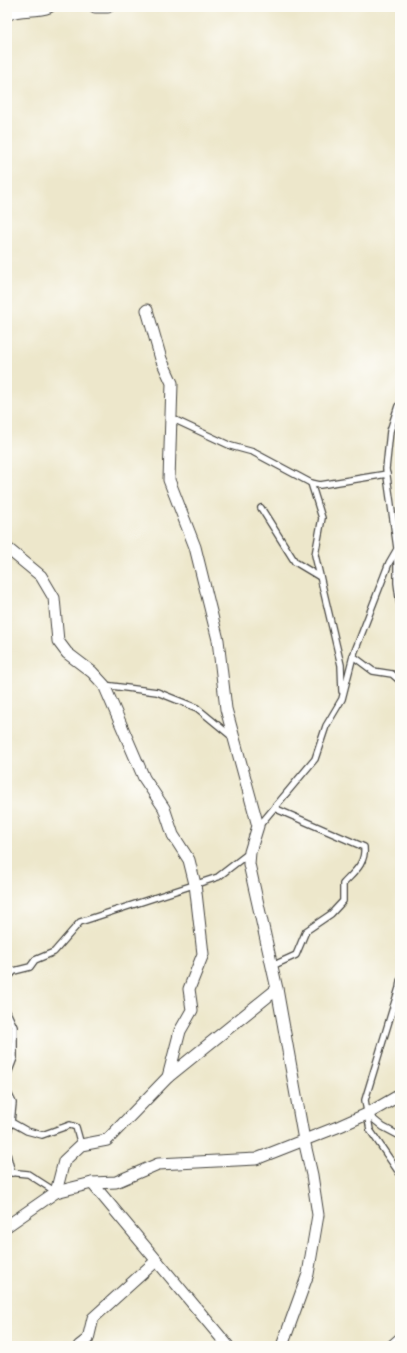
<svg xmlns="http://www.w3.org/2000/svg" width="407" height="1353" viewBox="0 0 407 1353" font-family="'IM FELL DW Pica',serif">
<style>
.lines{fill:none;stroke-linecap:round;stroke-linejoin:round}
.lane-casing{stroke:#484743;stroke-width:8}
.street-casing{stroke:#484743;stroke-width:13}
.lane{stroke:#fff;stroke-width:5.5}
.street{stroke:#fff;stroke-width:11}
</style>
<rect width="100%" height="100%" fill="#fdfcf7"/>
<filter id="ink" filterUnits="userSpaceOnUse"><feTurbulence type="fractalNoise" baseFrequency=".025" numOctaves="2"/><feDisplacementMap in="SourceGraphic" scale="8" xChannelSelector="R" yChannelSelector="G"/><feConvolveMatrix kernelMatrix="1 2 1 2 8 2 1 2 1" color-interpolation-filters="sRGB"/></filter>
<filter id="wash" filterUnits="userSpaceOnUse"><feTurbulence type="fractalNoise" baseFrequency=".012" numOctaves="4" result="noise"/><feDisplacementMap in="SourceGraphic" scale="16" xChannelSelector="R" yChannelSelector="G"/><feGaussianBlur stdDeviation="0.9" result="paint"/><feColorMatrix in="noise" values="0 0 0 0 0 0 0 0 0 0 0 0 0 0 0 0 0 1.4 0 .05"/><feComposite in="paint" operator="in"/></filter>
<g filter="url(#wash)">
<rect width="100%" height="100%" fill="#ede7cb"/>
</g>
<g filter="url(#ink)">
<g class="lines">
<defs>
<g id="lane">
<path d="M400 405 398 406 390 431 386 469 397 548V583L400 605"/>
<path d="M171 418 231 446 253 452 311 483 320 485 387 474"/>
<path d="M311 483 322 518 315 555 341 665 342 691"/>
<path d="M261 508 295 562 320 577"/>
<path d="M353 656 373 671 392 674 400 681"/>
<path d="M104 685 157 692 197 708 231 736"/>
<path d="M259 826 315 759 326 726 342 699 353 656 389 563 400 544"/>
<path d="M400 828V832"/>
<path d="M272 966 296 955 306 931 331 914 343 901V884C353 873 366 864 364 847L274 808"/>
<path d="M7 979 14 971 30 967 35 960 54 952 80 922 218 877 249 853"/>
<path d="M400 981 399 988 365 1100 370 1130 400 1174"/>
<path d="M7 1012 14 1027V1058L7 1076"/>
<path d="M7 1091 13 1103 11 1122 7 1135"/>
<path d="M367 1114 383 1127 400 1136"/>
<path d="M7 1123 11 1122 27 1131 42 1135 70 1125 76 1127 81 1145"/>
<path d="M7 1154 12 1173"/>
<path d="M7 1172 28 1174 56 1192"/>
</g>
<g id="street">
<path d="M95 7H108"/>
<path d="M7 15C20 7 35 13 49 7"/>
<path d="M147 310 161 359 172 383 169 480 195 547 218 640 226 709 258 826 250 852 249 864 277 989 304 1140 312 1175 318 1215 308 1274 282 1346"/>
<path d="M7 548 41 576 54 598 58 641 67 653 92 672 104 685 144 778 164 808 173 835 189 860 195 884 203 954 189 989 192 1010 180 1031 168 1077"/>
<path d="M92 1183 228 1346"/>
<path d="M56 1192 64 1161 81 1145 107 1140 168 1077 277 989"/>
<path d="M7 1226 56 1192 92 1183 116 1182 158 1164 256 1159 340 1126 367 1114 400 1095"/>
<path d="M79 1346 88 1339 93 1318 156 1261"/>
<path d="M392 1346 400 1339"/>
</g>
</defs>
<!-- lane casing -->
<use href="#lane" class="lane-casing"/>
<!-- street casing -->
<use href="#street" class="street-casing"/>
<!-- lane -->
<use href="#lane" class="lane"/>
<!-- street -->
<use href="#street" class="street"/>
</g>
</g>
<!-- margin -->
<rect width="407" height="1353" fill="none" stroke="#fdfcf7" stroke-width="24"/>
</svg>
